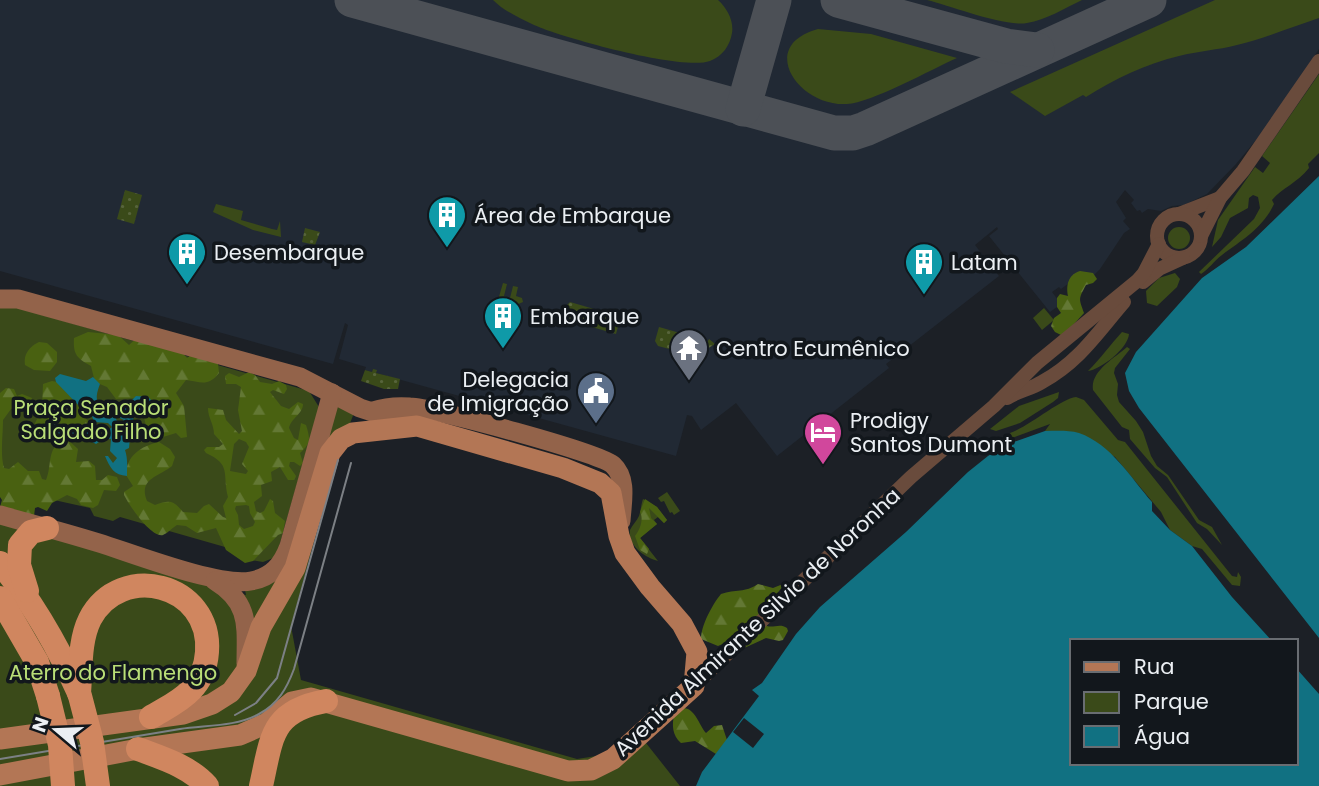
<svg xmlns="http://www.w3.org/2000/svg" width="1319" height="786" viewBox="0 0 1319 786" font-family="Poppins,sans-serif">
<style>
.built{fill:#212934}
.green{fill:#3a4a19}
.forest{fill:url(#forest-firs);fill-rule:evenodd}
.garden{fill:url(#garden-dots)}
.water{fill:#117182}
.pier{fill:#1c2026}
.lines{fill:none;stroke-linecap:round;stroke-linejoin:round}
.taxiway{stroke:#4c5056;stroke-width:35}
.street{stroke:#694b3c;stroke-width:14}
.secondary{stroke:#93634a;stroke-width:19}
.primary{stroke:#b37655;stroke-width:21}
.highway{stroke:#d0865f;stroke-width:24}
.tram{stroke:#7c8085;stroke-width:2}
.highway-bridge{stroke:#d0865f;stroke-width:24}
.labels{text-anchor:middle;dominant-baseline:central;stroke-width:7;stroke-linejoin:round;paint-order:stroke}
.poi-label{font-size:21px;fill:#ebeff3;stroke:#12171c;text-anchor:start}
.park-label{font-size:21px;fill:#b9de77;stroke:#12171c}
.street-label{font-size:21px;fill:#ebeff3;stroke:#12171c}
</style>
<defs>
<pattern id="forest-firs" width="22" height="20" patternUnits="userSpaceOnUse" patternTransform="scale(1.75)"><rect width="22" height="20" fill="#496111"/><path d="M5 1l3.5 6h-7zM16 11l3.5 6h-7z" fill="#637834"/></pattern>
<pattern id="garden-dots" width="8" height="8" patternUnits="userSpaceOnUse" patternTransform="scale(1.75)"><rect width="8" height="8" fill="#3a4a19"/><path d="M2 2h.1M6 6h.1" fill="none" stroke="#57643b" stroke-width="1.8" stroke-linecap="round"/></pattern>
</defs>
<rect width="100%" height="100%" fill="#1c2026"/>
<!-- built -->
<path class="built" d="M0 0H1319V49L1266 128 1236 164 1207 194 1184 205 1172 206 1161 211 1148 209 1142 213 1140 210 1137 211 1131 203 1134 200 1125 190 1116 202 1126 218 1123 221 1130 229 1124 233 1100 269 1083 286 1076 278 1061 289 1059 287 1052 292 1061 304 1050 312 989 236 998 229 997 227 975 245 999 276 886 364 889 368 777 456 736 403 701 430 692 416 687 415 676 456 376 373 373 369 372 372 365 370 366 367 339 359 348 325 345 323 333 364 0 271Z"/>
<!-- green -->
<g class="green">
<path d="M493 0H718C727 8 734 21 732 33 730 45 723 56 710 61 682 71 563 38 534 25 519 18 504 11 493 0Z"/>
<path d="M927 0H1082C1065 8 1046 20 1027 23 1005 27 951 6 927 0Z"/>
<path d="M1215 0H1319V18C1292 27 1265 38 1237 45 1218 50 1198 51 1179 56 1146 64 1114 79 1086 97L1083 95 1045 116 1010 92Z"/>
<path d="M818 29 871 34 957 58C932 69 871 103 847 104 799 107 756 46 818 29Z"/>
<path d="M1319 74V153L1308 164 1309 168C1297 183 1282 188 1272 200L1274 204C1263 228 1242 240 1222 255 1214 261 1209 269 1201 274L1199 272 1254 219 1260 208 1258 197 1253 195 1249 198 1248 208 1230 218 1221 237 1212 247 1218 220 1255 167 1263 173 1270 163 1262 156Z"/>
<path d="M216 204 243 211 241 220 272 229 277 230 280 221 281 237 253 230 213 212Z"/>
<circle cx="1179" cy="238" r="11"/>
<path d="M1175 273 1180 279 1177 287 1157 306 1147 303 1146 291 1159 278Z"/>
<path d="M503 283 507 284 504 296 510 298 513 286 518 287 516 296 522 298 523 302 516 305 498 300Z"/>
<path d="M4 304 309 391 319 407 276 557 263 562 238 558 232 549 120 517 113 521 94 516 90 508 0 488V305Z"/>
<path d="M1044 308 1054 320 1042 330 1033 318Z"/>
<path d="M1122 332 1129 334C1128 348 1102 369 1088 371 1101 358 1110 345 1122 332Z"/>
<path d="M1127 347 1130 349 1115 368 1114 373 1118 384 1117 395 1119 402 1136 421 1143 432 1151 456 1157 466 1168 475 1199 520 1212 527 1222 545 1207 529 1197 523 1167 477 1155 468 1130 439 1129 430 1122 427 1093 390C1090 371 1115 358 1127 347Z"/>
<path d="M1059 392 1058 398 1053 402 1020 423 996 431 990 429 1019 406Z"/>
<path d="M1076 397 1084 400 1118 440 1125 442 1232 576 1237 577 1238 572 1241 577 1240 586 1232 585 1202 549 1192 546 1170 530 1161 512 1115 457 1068 432 1045 431 1050 424 1012 438 1010 433C1030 426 1060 399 1076 397Z"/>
<path d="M336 406 354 413 337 457 291 626 301 680 577 759 609 754 646 743 680 786H0V517L246 595 245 590 269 582Z"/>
<path d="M667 492 680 511 674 515 672 512 670 513 664 501 661 502 658 498Z"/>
<path d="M643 499 657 507 667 520 664 523 658 517 654 520 657 524 640 538 658 561C645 558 627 545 630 530 632 525 637 521 639 516 641 510 641 505 643 499Z"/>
</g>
<!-- forest -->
<g class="forest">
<path d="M1080 271 1093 273 1097 279 1093 283 1086 285C1078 300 1079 298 1084 313L1063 336 1055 332 1051 326 1054 318 1061 313 1057 307V298L1060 294 1068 296C1066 285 1068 275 1080 271Z"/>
<path d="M88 332 118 335 129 345 138 337 181 351 187 358 195 352 218 364 219 373C208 387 201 382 186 380L176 393 184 406 187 437 181 438 176 433 163 437 152 436C141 422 147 413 138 398L116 399 107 387 95 382 91 366C77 358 73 355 74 338Z"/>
<path d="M39 342 47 343 57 352V362L50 371 34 370 25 365C23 354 30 346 39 342Z"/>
<path d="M249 372 255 375 260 382 272 384 279 381 286 385 287 389 284 394 273 390 270 392 281 406 289 409 298 402 303 404C303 414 291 418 289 428L294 438 298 440 301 423 306 425C311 441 310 443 300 453L303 463 300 466 294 462H290L289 466 296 476 294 480H288L280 467 271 472 272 481 261 485 262 496 254 502 256 511 260 513 264 511 270 499 273 501 275 513 285 521 283 533 278 535 253 561 245 563 226 550 216 528 197 533 186 526 177 525C173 527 168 533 163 535 151 538 129 505 124 495V492L133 486 126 475C126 456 141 446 159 442L170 449 175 457 172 466C158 477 138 479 147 501L155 505C170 500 173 500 183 512L197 513 204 506 209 504 223 517 226 518 223 506 228 497C222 473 232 465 206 453L204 450 207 447H219L223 444 214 434C214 424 208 418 208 408L223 410 226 420 239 434 242 431 238 410 241 387 236 384H226L225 376 229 373 239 377ZM239 439 246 442 249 447 242 464 248 471 246 474 230 471 234 444ZM246 505 249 506 250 513 255 522 253 526 244 529 239 525 238 515 235 509 236 506Z"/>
<path d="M52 381 57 382 81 408 82 414 88 421 87 425 81 426 73 432 52 428 51 437 47 439 38 435 35 423 42 409 43 384Z"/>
<path d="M6 388 14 389 17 396 22 394 32 398 30 404 11 409 3 420C3 434 0 455 4 468L9 469 18 462 28 471H39L42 479 46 480C53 465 45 442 69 441L78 449 76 462 89 461 95 466 96 480H102L108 475 117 477 120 485 116 491 104 490 98 505 93 508 81 505 77 499 67 495 52 503 47 511 38 507 35 508 34 516 0 507 2 500 0 497V393Z"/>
<path d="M645 499 657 507 667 520 664 523 649 508 651 518 657 524 640 538 649 549 647 554 640 550 635 536C640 530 644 519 640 512Z"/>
<path d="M758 584 773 588 783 584C781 591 776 593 772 600 767 608 767 617 767 626 774 628 780 623 787 628L788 631 783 640 779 641 766 638 742 649C732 638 731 641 718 646L701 639C701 626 712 605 721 594 736 589 745 593 758 584Z"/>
<path d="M683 708C695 708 699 725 706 733L714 726 722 725 727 740 716 754 695 741 681 743C672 735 672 725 674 715Z"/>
</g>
<!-- garden -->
<g class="garden">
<path d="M125 190 142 195 134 224 117 219Z"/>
<path d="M305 228 320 232 315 245 302 242Z"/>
<path d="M570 302 618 316 619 323 616 334 561 318 564 308Z"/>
<path d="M659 327 708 341 709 339 715 344 696 356 658 346 655 341Z"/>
<path d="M373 369 377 370 376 373 400 379 398 389H384L361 381 365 370 372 372Z"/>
</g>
<!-- water -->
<g class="water">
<path d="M1319 176V638L1139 408 1129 391 1125 373 1136 352 1202 278 1246 247Z"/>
<path d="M60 374 86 381 93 377 100 384C93 402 97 407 116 409L107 416 109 419 115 416 118 424 124 420 120 418 121 411 136 396 148 397 153 402 147 415 144 417 140 413 133 417 134 424 127 433 130 437 129 448 125 450C128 459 127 467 127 476 114 475 110 468 105 456H108L113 463 117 458 110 451 111 439 105 438 96 444 81 436 62 435 51 430 53 425 56 424 69 429 86 425 102 436 112 427 108 423 94 422 90 410 81 408 56 382 55 378Z"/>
<path d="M1045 431C1056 431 1068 430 1079 433 1111 444 1131 478 1152 502V511L1170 530 1192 546 1232 597 1272 641H1072V763H1296V668L1319 694V786H696L702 772 759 696 752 690 762 683 796 634 820 607 906 532 968 472 988 456 1008 444Z"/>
</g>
<!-- pier -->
<path class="pier" d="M744 718 764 734 753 748 733 732Z"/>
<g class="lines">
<!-- taxiway -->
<g class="taxiway">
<path d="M352 0 834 133H853L865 129 1149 0"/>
<path d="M838 0 1006 46 1037 50"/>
<path d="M743 109 774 0"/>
</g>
<!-- street -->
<g class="street">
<path d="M1179 214 1220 198"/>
<circle cx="1179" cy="236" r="22"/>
<path d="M1201 236 1220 198 1243 171 1319 61"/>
<path d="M1143 282 1159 269 1183 258"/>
<path d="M1007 398C1018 391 1031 389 1042 382 1079 362 1098 332 1124 302"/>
<path d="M694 686 911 477 994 406 1037 363 1137 281 1144 273 1159 244"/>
</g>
<!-- secondary -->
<g class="secondary">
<path d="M0 299H18L300 377 360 408 415 426"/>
<path d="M373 411C385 407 397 406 410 407 433 408 601 453 613 465 628 479 622 503 621 521"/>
<path d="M0 515C33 524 67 533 99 543 134 554 219 587 251 581 272 577 282 565 289 546L332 393"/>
<path d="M215 581C251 603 246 627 246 664"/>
</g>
<!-- primary -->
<path class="primary" d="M0 739 183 714 212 704 231 692 246 671 261 627 295 568 330 453 341 439 353 433 417 426 563 468 600 483 611 493 619 536 625 553 650 587 682 624 697 652 694 686 613 759 591 770 568 771 311 698 292 702 267 723 240 735 138 749 0 775"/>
<!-- highway -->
<g class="highway">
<path d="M0 563C33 602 58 647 79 693"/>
<path d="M27 591 19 565 20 545 31 532 47 528"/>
<path d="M0 598 37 662 48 696"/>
<path d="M79 693C81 669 79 641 90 619 120 561 212 583 207 652 206 666 201 680 191 690 180 702 164 709 151 717"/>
<path d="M138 749C162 758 189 766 207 786"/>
<path d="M261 786C272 738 270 711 326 701"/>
</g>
<!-- tram -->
<g class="tram">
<path d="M235 715 256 703 277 678 338 460"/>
<path d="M0 759C60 749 120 739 180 729 206 725 235 727 259 714 278 704 287 688 294 669L351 463"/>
</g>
<!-- highway-bridge -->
<g class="highway-bridge">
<path d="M48 696 60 745 63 786"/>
<path d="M80 696 92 742 98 786"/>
</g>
</g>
<!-- icons -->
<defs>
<symbol id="building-pin" viewBox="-11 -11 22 30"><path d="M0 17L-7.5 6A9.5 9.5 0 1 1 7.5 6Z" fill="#0f9aa8" stroke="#12171c"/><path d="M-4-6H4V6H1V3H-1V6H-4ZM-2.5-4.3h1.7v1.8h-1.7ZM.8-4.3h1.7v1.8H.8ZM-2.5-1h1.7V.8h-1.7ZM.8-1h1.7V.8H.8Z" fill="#fff"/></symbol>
<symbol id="temple-pin" viewBox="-11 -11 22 30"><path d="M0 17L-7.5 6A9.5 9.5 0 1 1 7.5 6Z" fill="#6b7280" stroke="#12171c"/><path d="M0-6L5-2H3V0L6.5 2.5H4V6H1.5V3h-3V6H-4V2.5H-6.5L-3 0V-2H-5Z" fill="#fff"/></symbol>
<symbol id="civic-pin" viewBox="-11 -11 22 30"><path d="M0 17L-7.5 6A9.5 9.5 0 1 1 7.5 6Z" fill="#5c6f8a" stroke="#12171c"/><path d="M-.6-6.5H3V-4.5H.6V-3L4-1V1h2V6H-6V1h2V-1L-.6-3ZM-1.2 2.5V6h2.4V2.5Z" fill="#fff"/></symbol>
<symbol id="hotel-pin" viewBox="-11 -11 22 30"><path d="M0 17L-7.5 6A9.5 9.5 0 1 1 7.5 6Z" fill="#d1479c" stroke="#12171c"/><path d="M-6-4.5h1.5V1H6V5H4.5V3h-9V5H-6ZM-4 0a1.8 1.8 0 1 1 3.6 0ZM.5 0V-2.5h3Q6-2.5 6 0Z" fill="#fff"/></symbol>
</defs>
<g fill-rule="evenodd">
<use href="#building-pin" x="425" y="193" width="44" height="60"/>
<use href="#building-pin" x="165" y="230" width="44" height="60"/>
<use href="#building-pin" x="902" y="240" width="44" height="60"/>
<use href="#building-pin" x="481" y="294" width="44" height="60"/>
<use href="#temple-pin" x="667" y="326" width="44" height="60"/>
<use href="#civic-pin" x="574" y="369" width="44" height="60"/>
<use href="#hotel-pin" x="801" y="410" width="44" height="60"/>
</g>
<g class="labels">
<!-- poi labels -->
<g class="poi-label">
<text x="474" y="215">Área de Embarque</text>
<text x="214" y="252">Desembarque</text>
<text x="951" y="262">Latam</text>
<text x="530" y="316">Embarque</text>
<text x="716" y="348">Centro Ecumênico</text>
<text x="569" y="379" text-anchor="end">Delegacia<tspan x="569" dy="24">de Imigração</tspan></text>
<text x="850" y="420">Prodigy<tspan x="850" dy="24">Santos Dumont</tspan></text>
</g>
<!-- park labels -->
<g class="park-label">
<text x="91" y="407">Praça Senador<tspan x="91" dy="24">Salgado Filho</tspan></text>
<text x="113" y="672">Aterro do Flamengo</text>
</g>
<!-- street labels -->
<g class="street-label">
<text transform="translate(757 622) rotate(-43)">Avenida Almirante Silvio de Noronha</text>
</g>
</g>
<!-- legend -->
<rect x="1070" y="639" width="228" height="126" fill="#12171c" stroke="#696d72" stroke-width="2"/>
<rect x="1084" y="662" width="35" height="10" fill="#b37655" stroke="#696d72" stroke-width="2"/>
<text x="1134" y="674" font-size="21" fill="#ebeff3">Rua</text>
<rect x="1084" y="692" width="35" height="21" fill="#3a4a19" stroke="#696d72" stroke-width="2"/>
<text x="1134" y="709" font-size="21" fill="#ebeff3">Parque</text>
<rect x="1084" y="726" width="35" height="21" fill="#117182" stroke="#696d72" stroke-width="2"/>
<text x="1134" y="744" font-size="21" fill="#ebeff3">Água</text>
<!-- north arrow -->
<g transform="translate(56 730) rotate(289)" stroke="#12171c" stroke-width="5" paint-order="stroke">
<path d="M0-5L12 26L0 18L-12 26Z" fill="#ebeff3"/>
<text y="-10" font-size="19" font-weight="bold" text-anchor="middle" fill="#ebeff3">N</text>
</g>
</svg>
